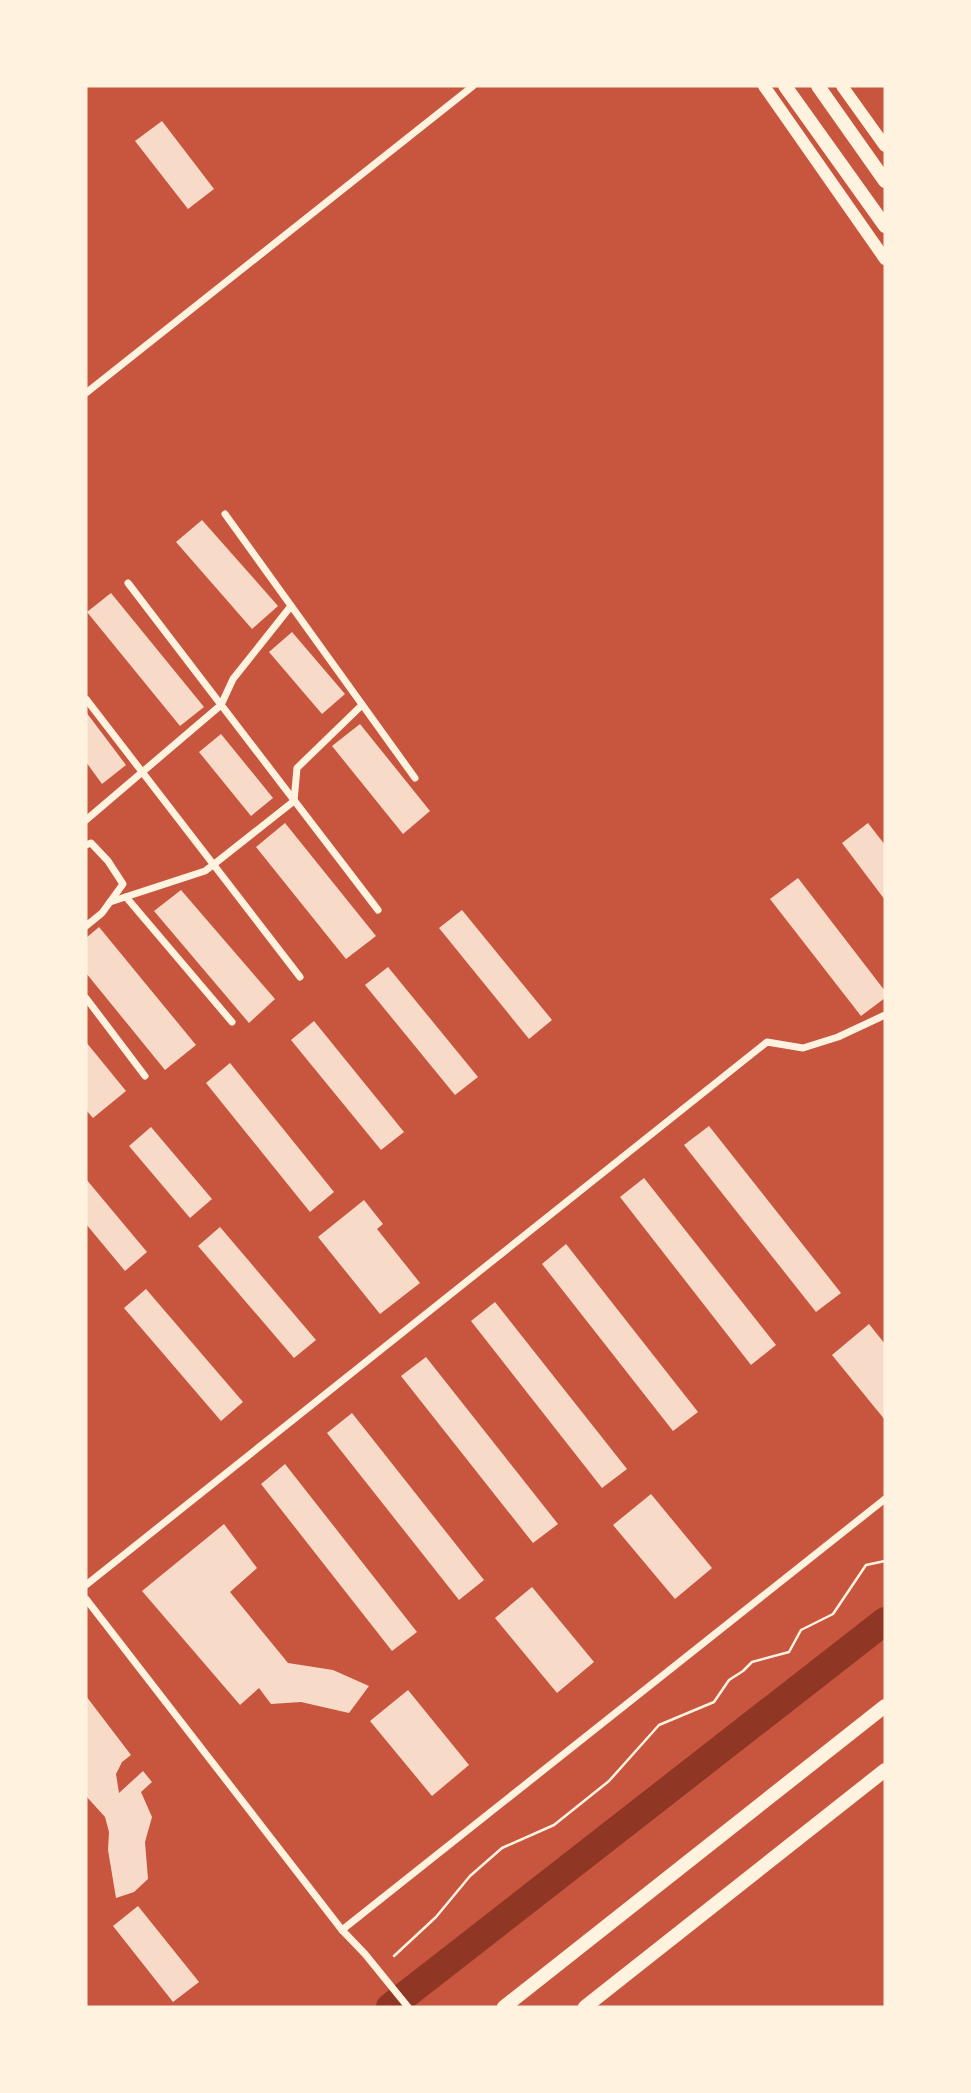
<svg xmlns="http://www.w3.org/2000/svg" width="971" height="2093" viewBox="0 0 971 2093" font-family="Rubik,sans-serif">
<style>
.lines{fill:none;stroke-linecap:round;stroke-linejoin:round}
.river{stroke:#8f3625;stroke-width:28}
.building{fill:#f7dbc8}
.path{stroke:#fff3e0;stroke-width:2.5}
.minor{stroke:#fff3e0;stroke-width:7}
.secondary{stroke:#fff3e0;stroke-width:12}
.primary{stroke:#fff3e0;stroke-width:14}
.trunk{stroke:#fff3e0;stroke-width:14}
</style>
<rect width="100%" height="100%" fill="#c8553d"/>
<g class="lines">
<!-- river -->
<path class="river" d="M390 2007 885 1621"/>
</g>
<!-- building -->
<g class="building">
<path d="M162 121 214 189 188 209 135 141Z"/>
<path d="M202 520 278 606 252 629 176 542Z"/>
<path d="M111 593 204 707 180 726 87 612Z"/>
<path d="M292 632 345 694 322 714 269 652Z"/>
<path d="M86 712 126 765 102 784 86 762Z"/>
<path d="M360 724 430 811 403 834 332 746Z"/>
<path d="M221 734 273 798 251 816 199 752Z"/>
<path d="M285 823 376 936 346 959 256 847Z"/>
<path d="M868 823 885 845V900L842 843Z"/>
<path d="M798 878 885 991V998L861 1016 770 899Z"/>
<path d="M181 890 275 999 249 1023 154 911Z"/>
<path d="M462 910 552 1020 529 1039 439 928Z"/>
<path d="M99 927 196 1045 165 1070 86 973V938Z"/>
<path d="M388 967 478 1077 455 1095 365 985Z"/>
<path d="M314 1021 404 1132 381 1150 291 1040Z"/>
<path d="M86 1042 126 1091 93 1118 86 1110Z"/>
<path d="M230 1063 334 1192 310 1212 206 1083Z"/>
<path d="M709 1126 841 1293 816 1312 684 1145Z"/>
<path d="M151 1127 212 1199 190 1218 129 1146Z"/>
<path d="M644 1178 776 1345 751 1365 620 1197Z"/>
<path d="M86 1179 147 1252 125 1271 86 1224Z"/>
<path d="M364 1200 383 1224 377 1229 420 1283 380 1314 318 1237Z"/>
<path d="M220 1227 316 1340 294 1358 198 1246Z"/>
<path d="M566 1244 698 1412 673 1431 542 1264Z"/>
<path d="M146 1289 243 1402 221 1421 124 1308Z"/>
<path d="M495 1302 627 1469 602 1488 471 1321Z"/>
<path d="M869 1324 885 1344V1420L832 1355Z"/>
<path d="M426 1357 558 1524 533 1543 401 1376Z"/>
<path d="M352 1413 484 1580 459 1600 327 1433Z"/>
<path d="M285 1464 417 1632 392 1651 261 1484Z"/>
<path d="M651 1494 712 1568 675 1599 613 1525Z"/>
<path d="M224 1524 257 1568 230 1592 288 1663 333 1670 369 1686 349 1713 301 1702 271 1704 259 1688 240 1705 142 1591Z"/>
<path d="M532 1587 594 1662 557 1693 495 1618Z"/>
<path d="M408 1690 469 1765 432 1796 370 1721Z"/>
<path d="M86 1696 131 1755 122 1762 116 1774 119 1793 143 1771 152 1782 141 1792 152 1817 145 1842 148 1879 134 1892 116 1898 108 1850 109 1832 105 1817 86 1796Z"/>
<path d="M138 1906 199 1982 173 2002 113 1926Z"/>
</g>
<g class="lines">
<!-- path -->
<path class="path" d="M394 1956 436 1917 470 1876 502 1848 554 1825 609 1781 659 1725 714 1702 729 1680 743 1671 752 1662 789 1652 801 1630 833 1614 866 1565 885 1561"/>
<!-- minor -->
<g class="minor">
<path d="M86 393 473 86"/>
<path d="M225 514 415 778"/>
<path d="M128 583 378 910"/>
<path d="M86 699 300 977"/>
<path d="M86 820 221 705 233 679 291 606"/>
<path d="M86 845 91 843 108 861 123 884 102 913 86 926"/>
<path d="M126 897 232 1022"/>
<path d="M110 902 205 871 213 865 294 801 297 768 362 705"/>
<path d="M86 998 145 1076"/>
<path d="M86 1585 767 1042 803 1048 838 1037 885 1015"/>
<path d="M86 1599 342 1930 365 1954 408 2007"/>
<path d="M342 1930 885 1499"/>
</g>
<!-- secondary -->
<g class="secondary">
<path d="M764 86 885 259"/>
<path d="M842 86 885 146"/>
</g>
<!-- primary -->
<g class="primary">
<path d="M504 2007 885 1706"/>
<path d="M585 2007 885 1770"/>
</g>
<!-- trunk -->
<g class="trunk">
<path d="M785 86 885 226"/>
<path d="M818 86 885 181"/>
</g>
</g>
<!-- border -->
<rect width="971" height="2093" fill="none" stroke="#fff3e0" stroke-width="175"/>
</svg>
